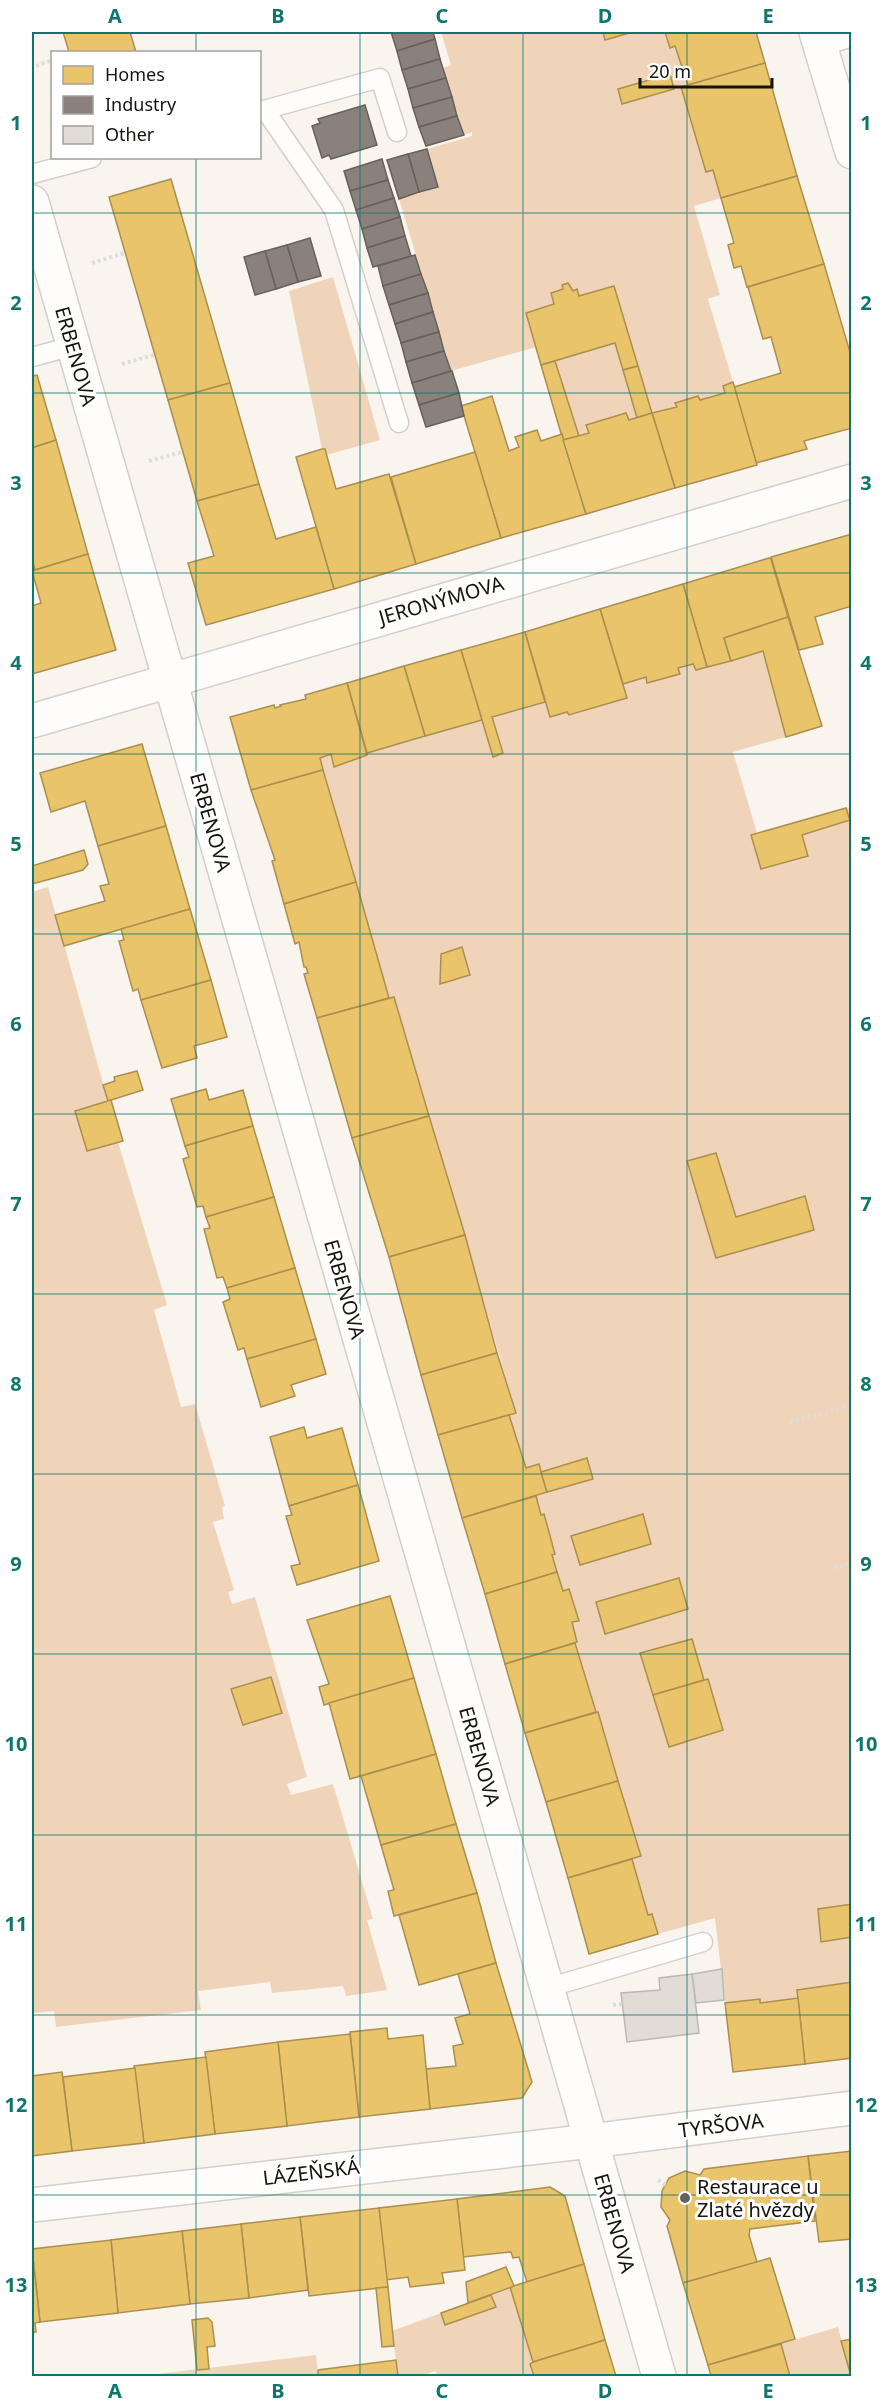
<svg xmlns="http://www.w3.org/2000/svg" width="883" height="2408" viewBox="0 0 883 2408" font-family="'Noto Sans',sans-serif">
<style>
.green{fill:#efd4ba}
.homes{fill:#e9c46a;stroke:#aa8f4e;stroke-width:1.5}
.industry{fill:#8a817c;stroke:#67605b;stroke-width:1.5}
.building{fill:#e1dcd6;stroke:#bdb8b3;stroke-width:1.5}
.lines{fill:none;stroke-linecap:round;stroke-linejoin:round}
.service-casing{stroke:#d4cfc9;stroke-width:21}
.minor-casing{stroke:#d4cfc9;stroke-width:36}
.tertiary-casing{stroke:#d4cfc9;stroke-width:36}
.secondary-casing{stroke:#d4cfc9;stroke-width:36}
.path{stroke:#dfddda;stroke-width:4;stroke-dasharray:3 3;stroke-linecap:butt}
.service{stroke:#fefdfc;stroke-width:18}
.minor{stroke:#fefdfc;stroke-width:33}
.tertiary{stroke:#fefdfc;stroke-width:33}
.secondary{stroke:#fefdfc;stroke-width:33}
.grid{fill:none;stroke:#0f766e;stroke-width:1.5;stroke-opacity:0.55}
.poi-dot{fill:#66615c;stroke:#fff;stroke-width:2}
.labels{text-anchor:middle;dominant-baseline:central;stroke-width:6;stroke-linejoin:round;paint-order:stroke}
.street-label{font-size:20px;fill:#16120d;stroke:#fff}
.poi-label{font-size:20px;fill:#16120d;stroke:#fff;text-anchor:start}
.neatline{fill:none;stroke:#0f766e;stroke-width:2}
.grid-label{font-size:20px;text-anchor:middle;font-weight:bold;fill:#0f766e}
</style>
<rect width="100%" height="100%" fill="#faf4ee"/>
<!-- green -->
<g class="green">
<path d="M441 32H665L670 48 675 46 688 85 681 87 706 172 713 170 721 198 694 206 720 295 708 299 733 382 723 386 725 393 700 400 698 396 676 402 677 407 652 413 614 286 579 296 577 289 573 291 568 283 562 285 563 289 551 293 554 304 526 313 536 347 451 371 399 199 438 187 427 149 472 136V132L464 135 443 68 451 65Z"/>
<path d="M333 277 380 440 326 455 325 449H322L289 291Z"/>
<path d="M615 343 637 418 629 420 626 413 586 425 589 433 579 436 555 361Z"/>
<path d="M763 651 786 737 733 752 757 833 751 835 761 868 808 856 802 835 850 820 846 808 851 807V1982L797 1989 798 1998 760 2003 759 1999 725 2003 715 1918 658 1934 653 1915H648L632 1859 641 1856 575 1643 577 1642 572 1622 578 1620 569 1590 563 1591 552 1555 555 1553 544 1515H541L536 1496 547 1492 539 1465 526 1468 509 1415 516 1412 394 997 389 998 320 758 331 754 334 766 367 755V753L482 720 493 757 503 753 492 717 545 702 550 717 567 712 569 715 627 698 623 684 646 677 647 682 679 673 678 668 693 664 696 670Z"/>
<path d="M48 887 108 1101 76 1111 87 1150 118 1142 167 1305 154 1310 181 1407 195 1404 225 1506 222 1507 224 1519 213 1522 234 1590 228 1592 232 1604 255 1597 307 1777 287 1784 291 1795 333 1784 373 1919 367 1920 387 1990 346 1996 343 1986 272 1993 270 1982 198 1991 201 2010 56 2027 54 2011 32 2013V892Z"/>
<path d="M510 2287 533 2362 530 2364 534 2376H438L435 2371 421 2376H398L392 2331 441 2313 446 2325 496 2307 491 2295Z"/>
<path d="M838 2327 851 2376H790L781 2344Z"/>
<path d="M316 2355 318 2376H140Z"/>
</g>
<!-- homes -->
<g class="homes">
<path d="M63 32H130L136 52H69Z"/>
<path d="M603 32H633L605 40Z"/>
<path d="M665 32H756L765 63 688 85 675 46 670 48Z"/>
<path d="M765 63 797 176 721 198 713 170 706 172 681 87Z"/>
<path d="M670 74 674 89 622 104 618 89Z"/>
<path d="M797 176 824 264 747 287 741 266 734 268 728 245 734 243 721 198Z"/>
<path d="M171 179 230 383 168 400 109 197Z"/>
<path d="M824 264 852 359V428L804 441 807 449 756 463 734 387 781 373 771 337 763 339 748 287Z"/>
<path d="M568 283 573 291 577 289 579 296 614 286 638 366 623 370 615 343 541 365 526 313 554 304 551 293 563 289 562 285Z"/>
<path d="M555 361 579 436 563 440 541 365Z"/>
<path d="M638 366 652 413 637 418 623 370Z"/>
<path d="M37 375 56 440 32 448V376Z"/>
<path d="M733 382 757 465 675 488 652 413 677 407 675 403 698 396 700 400 725 393 723 386Z"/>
<path d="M230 383 259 484 197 501 168 400Z"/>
<path d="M492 396 509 451 519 447 515 437 537 430 541 441 562 434 586 514 501 538 461 406Z"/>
<path d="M626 413 629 420 652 413 675 488 586 514 563 440 589 433 586 425Z"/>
<path d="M56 440 88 554 35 570 32 559V448Z"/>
<path d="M322 449H325L336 489 389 474 416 564 334 589 296 457Z"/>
<path d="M475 452 501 538 416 564 391 477Z"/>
<path d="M259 484 276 539 316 527 334 589 206 625 188 563 214 556 197 501Z"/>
<path d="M852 534V606L815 617 823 644 799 650 771 557Z"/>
<path d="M88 554 116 650 32 674V606L41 603 32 571Z"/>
<path d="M769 558 771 559 788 617 724 638 731 661 707 667 683 584Z"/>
<path d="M683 584 707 667 696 670 693 664 678 668 680 674 647 683 646 677 623 684 600 609Z"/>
<path d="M600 609 627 698 569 715 567 712 550 717 525 632Z"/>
<path d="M788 617 822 726 786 737 763 651 731 661 724 638Z"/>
<path d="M525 632 545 702 492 717 503 753 493 757 461 650Z"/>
<path d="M461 650 482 720 425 736 404 666Z"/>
<path d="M404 666 425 736 367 753 347 683Z"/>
<path d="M347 683 367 755 334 767 331 754 320 758 323 770 251 790 230 717 274 705 275 708 281 706 280 705 306 699 305 695Z"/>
<path d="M142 744 166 826 98 846 85 801 51 812 40 773Z"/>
<path d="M323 770 356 882 284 904 272 861 275 860 251 790Z"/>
<path d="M846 808 850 820 802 835 808 856 761 869 751 835Z"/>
<path d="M166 826 190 909 64 946 55 915 105 901 100 886 109 884 98 846Z"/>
<path d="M84 850 88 864 83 870 32 884V866Z"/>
<path d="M356 882 389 998 317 1018 304 974 308 973 306 967H304L299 942 295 944 284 904Z"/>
<path d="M190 909 211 980 141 1000 138 989 133 991 119 941 124 940 121 929Z"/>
<path d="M462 947 470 975 440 984 441 954Z"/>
<path d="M211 980 227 1037 194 1046 197 1058 162 1068 141 1000Z"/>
<path d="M394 997 429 1116 352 1138 317 1018Z"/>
<path d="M137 1071 143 1090 108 1101 103 1085 115 1081 114 1077Z"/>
<path d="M206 1089 209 1100 243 1090 253 1126 185 1146 171 1099Z"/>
<path d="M111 1100 123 1141 87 1151 75 1111Z"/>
<path d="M429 1116 465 1235 389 1257 352 1138Z"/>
<path d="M253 1126 274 1197 206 1217 203 1206 197 1207 183 1159 189 1157 185 1146Z"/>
<path d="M716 1153 736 1217 805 1196 814 1230 716 1258 687 1161Z"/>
<path d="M274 1197 295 1268 227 1288 223 1277 217 1278 204 1229 210 1228 206 1217Z"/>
<path d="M465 1235 497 1353 421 1375 389 1257Z"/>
<path d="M295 1268 316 1339 247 1359 244 1348 238 1350 223 1302 230 1299 227 1288Z"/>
<path d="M316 1339 326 1374 291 1385 295 1396 261 1407 247 1359Z"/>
<path d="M497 1353 516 1413 438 1435 421 1375Z"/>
<path d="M509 1415 526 1468 539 1464 547 1492 462 1518 438 1435Z"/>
<path d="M304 1427 307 1438 342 1428 358 1485 289 1506 270 1437Z"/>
<path d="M587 1458 593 1479 547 1492 541 1472Z"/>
<path d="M358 1485 379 1561 297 1585 291 1566 300 1564 286 1516 292 1515 289 1506Z"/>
<path d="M536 1496 541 1515 544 1514 555 1554 552 1555 557 1572 485 1594 462 1518Z"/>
<path d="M643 1514 651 1544 580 1565 571 1536Z"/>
<path d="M557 1572 563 1591 569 1589 579 1621 572 1622 577 1642 505 1664 485 1594Z"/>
<path d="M679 1578 688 1609 605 1634 596 1602Z"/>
<path d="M390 1596 414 1678 324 1705 319 1687 329 1684 307 1620Z"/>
<path d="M692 1639 704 1680 653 1695 640 1653Z"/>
<path d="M575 1643 596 1712 525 1733 505 1664Z"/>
<path d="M271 1677 282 1713 243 1725 231 1689Z"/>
<path d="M414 1678 436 1754 350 1779 329 1703Z"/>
<path d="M708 1679 723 1730 669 1747 653 1695Z"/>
<path d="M598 1712 618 1781 546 1802 525 1733Z"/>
<path d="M436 1754 456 1824 381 1845 361 1776Z"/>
<path d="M618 1781 641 1856 568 1878 546 1802Z"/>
<path d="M456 1824 477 1893 394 1916 388 1891 394 1890 381 1845Z"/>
<path d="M632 1859 648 1915 652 1914 658 1934 589 1954 568 1878Z"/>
<path d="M477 1893 496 1963 419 1985 399 1915Z"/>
<path d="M852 1904V1937L821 1942 818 1909Z"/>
<path d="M496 1963 532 2082 522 2098 430 2109 426 2069 456 2066 453 2046 463 2044 455 2018 470 2014 458 1974Z"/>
<path d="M852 1982V2058L805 2064 797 1990Z"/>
<path d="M798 1998 805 2064 733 2072 725 2003 760 1999V2003Z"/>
<path d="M387 2028 388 2039 423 2035 430 2109 359 2117 350 2032Z"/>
<path d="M350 2034 359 2117 287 2126 278 2042Z"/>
<path d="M278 2042 287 2126 215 2134 205 2052Z"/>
<path d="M206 2057 215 2134 144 2143 134 2066Z"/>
<path d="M135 2068 144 2143 72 2151 63 2077Z"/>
<path d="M62 2072 72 2151 32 2156V2076Z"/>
<path d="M852 2151V2239L819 2242 808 2156Z"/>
<path d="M808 2156 815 2221 750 2229 749 2235 757 2262 683 2283 667 2226 670 2220 661 2207 662 2191 669 2178 685 2171 700 2175 704 2169Z"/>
<path d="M550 2187 565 2196 584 2264 527 2282 519 2257 513 2258 511 2252 463 2257 457 2199Z"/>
<path d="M457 2199 465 2270 442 2273 444 2283 410 2287 408 2277 386 2280 379 2208Z"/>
<path d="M379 2208 388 2287 309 2296 300 2217Z"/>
<path d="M300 2217 308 2290 249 2298 241 2224Z"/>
<path d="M241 2224 249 2298 190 2304 182 2231Z"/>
<path d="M182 2231 190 2304 118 2313 111 2240Z"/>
<path d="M111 2240 118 2313 40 2322 32 2249Z"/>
<path d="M32 2249 40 2322 35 2323 36 2332 32 2333Z"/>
<path d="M770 2258 795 2339 708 2365 683 2283Z"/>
<path d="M584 2264 605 2340 533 2362 510 2287Z"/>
<path d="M506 2267 514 2286 468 2303 466 2282Z"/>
<path d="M388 2287 394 2346 382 2347 376 2288Z"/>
<path d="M491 2295 496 2307 445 2325 441 2313Z"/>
<path d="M208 2318 212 2322 215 2346 207 2347 209 2369 197 2370 192 2320Z"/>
<path d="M852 2339V2376H851L841 2341Z"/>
<path d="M605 2340 616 2376H534L530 2364 533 2362Z"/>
<path d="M781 2344 790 2376H711L708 2365Z"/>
<path d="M396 2360 398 2376H318V2370Z"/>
</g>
<!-- industry -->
<g class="industry">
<path d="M391 32H433L435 39 397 51Z"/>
<path d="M435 39 440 59 402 70 397 51Z"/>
<path d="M440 59 446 78 408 89 402 70Z"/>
<path d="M446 78 452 97 413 108 408 89Z"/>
<path d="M452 97 457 116 419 127 413 108Z"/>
<path d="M365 105 377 145 331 159 329 155 322 158 312 126 320 123 318 119Z"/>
<path d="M457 116 464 135 426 146 419 127Z"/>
<path d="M427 149 438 187 419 192 408 154Z"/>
<path d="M408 154 419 192 399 199 387 160Z"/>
<path d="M382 159 388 180 350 191 344 171Z"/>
<path d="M388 180 394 198 356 210 350 191Z"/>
<path d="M394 198 400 217 362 229 356 210Z"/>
<path d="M400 217 405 236 367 248 362 229Z"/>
<path d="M405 236 411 256 373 267 367 248Z"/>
<path d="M310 238 321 276 298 282 287 245Z"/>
<path d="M287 245 298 282 276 289 265 251Z"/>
<path d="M265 251 276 289 255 295 244 257Z"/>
<path d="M415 255 421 274 383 286 378 266Z"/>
<path d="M421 274 428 293 389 305 383 286Z"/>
<path d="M428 293 433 312 395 324 389 305Z"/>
<path d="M433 312 439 332 401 343 395 324Z"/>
<path d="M439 332 444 351 406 362 401 343Z"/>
<path d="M444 351 451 371 412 383 406 362Z"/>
<path d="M452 371 459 393 419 405 412 383Z"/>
<path d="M459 393 464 416 426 427 419 405Z"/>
</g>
<!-- building -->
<g class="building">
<path d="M722 1969 724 2000 696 2003 692 1974Z"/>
<path d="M692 1974 699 2033 627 2042 621 1993 660 1990 659 1978Z"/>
</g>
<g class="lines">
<defs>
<g id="service">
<path d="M821 47 852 37"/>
<path d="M265 110 334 210 399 423"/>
<path d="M260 111 380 78 397 132"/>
<path d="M32 174 92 158"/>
<path d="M32 357 73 346"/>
<path d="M547 1988 703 1942"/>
</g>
<g id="minor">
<path d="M32 202 659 2376"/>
<path d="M32 721 852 481"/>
</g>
<path id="tertiary" d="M32 2205 591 2141 852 2108"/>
<path id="secondary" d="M816 32 852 152"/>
</defs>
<!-- service casing -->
<use href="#service" class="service-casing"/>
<!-- minor casing -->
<use href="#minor" class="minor-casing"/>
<!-- tertiary casing -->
<use href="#tertiary" class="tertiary-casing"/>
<!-- secondary casing -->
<use href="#secondary" class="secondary-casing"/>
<!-- path -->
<g class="path">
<path d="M36 66 52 60"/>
<path d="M92 263 125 253"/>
<path d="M122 364 154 355"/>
<path d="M149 461 182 452"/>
<path d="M790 1422 852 1405"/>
<path d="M834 1568 852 1563"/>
<path d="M613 2005 622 2004"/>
<path d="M658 2180 666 2185"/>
</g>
<!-- service -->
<use href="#service" class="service"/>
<!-- minor -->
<use href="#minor" class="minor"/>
<!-- tertiary -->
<use href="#tertiary" class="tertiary"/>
<!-- secondary -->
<use href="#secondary" class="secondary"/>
</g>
<!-- grid -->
<path class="grid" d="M196 32V52M360 32V2376M523 32V2376M687 32V2376M196 158V2376M32 213H852M32 393H852M32 573H852M32 754H852M32 934H852M32 1114H852M32 1294H852M32 1474H852M32 1654H852M32 1835H852M32 2015H852M32 2195H852"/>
<!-- markers -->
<circle class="poi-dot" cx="685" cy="2198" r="6"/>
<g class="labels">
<!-- street labels -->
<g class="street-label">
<text transform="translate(76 356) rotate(74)">ERBENOVA</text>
<text transform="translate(441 600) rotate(-16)">JERONÝMOVA</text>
<text transform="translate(211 822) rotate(74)">ERBENOVA</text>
<text transform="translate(345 1289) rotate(74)">ERBENOVA</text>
<text transform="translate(480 1756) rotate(74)">ERBENOVA</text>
<text transform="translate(721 2125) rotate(-7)">TYRŠOVA</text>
<text transform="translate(311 2172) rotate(-7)">LÁZEŇSKÁ</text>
<text transform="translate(615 2223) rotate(74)">ERBENOVA</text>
</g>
<!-- poi labels -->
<g class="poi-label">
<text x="697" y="2186">Restaurace u<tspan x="697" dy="23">Zlaté hvězdy</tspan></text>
</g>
</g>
<!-- border -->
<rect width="883" height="2408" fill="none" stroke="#ffffff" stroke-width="66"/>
<!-- legend -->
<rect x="51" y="51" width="210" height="108" fill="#ffffff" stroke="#a2a09e" stroke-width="1.5"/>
<rect x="63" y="66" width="30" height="18" fill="#e9c46a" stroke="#a2a09e" stroke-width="1.5"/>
<text x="105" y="81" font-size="18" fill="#16120d">Homes</text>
<rect x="63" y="96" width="30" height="18" fill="#8a817c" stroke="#a2a09e" stroke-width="1.5"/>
<text x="105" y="111" font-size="18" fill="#16120d">Industry</text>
<rect x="63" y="126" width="30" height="18" fill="#e1dcd6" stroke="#a2a09e" stroke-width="1.5"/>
<text x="105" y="141" font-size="18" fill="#16120d">Other</text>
<!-- scale -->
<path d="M640 78v9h132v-9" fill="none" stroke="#16120d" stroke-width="3"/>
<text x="649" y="78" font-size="18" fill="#16120d" stroke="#ffffff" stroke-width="4.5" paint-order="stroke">20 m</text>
<rect x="33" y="33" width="817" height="2342" class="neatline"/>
<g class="grid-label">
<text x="115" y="23">A</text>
<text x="278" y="23">B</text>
<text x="442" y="23">C</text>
<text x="605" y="23">D</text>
<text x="768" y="23">E</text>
<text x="16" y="130">1</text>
<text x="866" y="130">1</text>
<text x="16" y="310">2</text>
<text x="866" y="310">2</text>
<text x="16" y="490">3</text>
<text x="866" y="490">3</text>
<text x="16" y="670">4</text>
<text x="866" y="670">4</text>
<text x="16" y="851">5</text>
<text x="866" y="851">5</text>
<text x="16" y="1031">6</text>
<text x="866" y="1031">6</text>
<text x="16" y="1211">7</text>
<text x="866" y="1211">7</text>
<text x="16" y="1391">8</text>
<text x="866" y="1391">8</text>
<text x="16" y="1571">9</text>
<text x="866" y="1571">9</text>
<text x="16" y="1751">10</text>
<text x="866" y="1751">10</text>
<text x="16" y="1931">11</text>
<text x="866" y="1931">11</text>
<text x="16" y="2112">12</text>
<text x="866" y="2112">12</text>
<text x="16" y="2292">13</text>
<text x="866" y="2292">13</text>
<text x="115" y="2398">A</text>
<text x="278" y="2398">B</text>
<text x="442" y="2398">C</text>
<text x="605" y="2398">D</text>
<text x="768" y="2398">E</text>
</g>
</svg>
